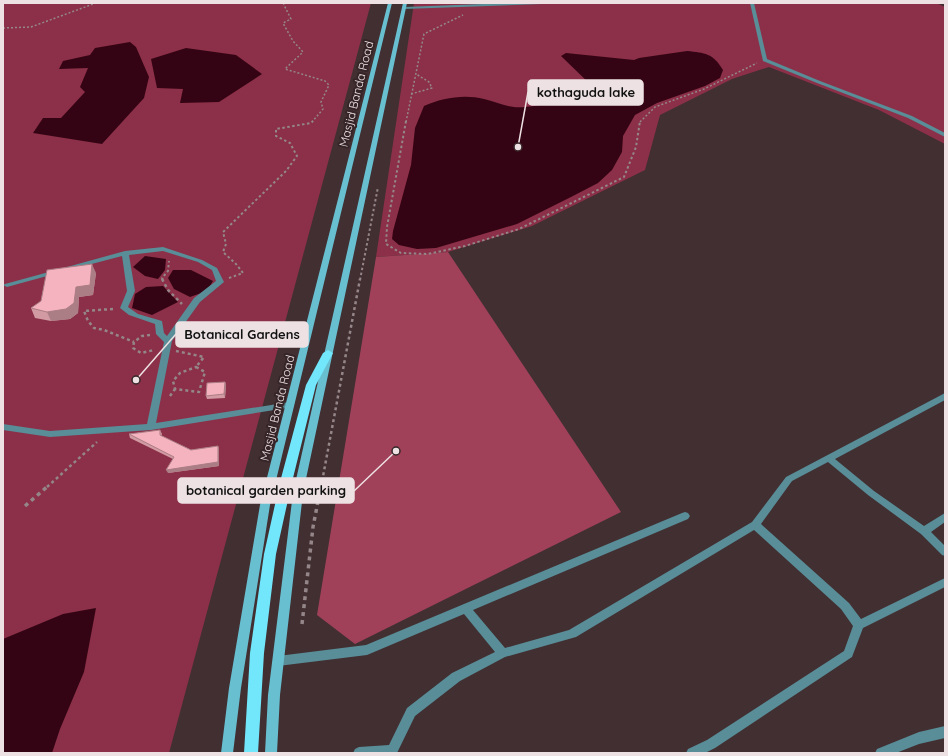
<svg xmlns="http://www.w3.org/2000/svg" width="948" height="756" viewBox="0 0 948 756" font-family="Quicksand,sans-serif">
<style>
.green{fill:#8b3048}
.forest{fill:#a04159}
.water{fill:#350414}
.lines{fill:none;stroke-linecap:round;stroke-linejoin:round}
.path-far3{stroke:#958689;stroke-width:1.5;stroke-dasharray:2 2;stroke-linecap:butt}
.path-far2{stroke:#958689;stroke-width:2;stroke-dasharray:2.5 2.5;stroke-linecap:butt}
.path-far1{stroke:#958689;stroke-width:2.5;stroke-dasharray:3 3;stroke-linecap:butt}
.path{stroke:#958689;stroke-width:3.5;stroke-dasharray:4 4;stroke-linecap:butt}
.service{fill:#598d97;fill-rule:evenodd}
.minor{fill:#598d97;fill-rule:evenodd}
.secondary{fill:#68bfd0;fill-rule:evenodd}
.primary{fill:#72e6fb;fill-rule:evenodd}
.wall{fill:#d29aa3}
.shaded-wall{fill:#ab7d85}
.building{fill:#f4b3be;stroke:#ab7d85}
.labels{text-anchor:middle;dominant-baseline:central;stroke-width:4;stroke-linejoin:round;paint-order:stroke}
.street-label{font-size:12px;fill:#ede1e3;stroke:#362528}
.leader{fill:none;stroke:#ede1e3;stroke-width:1.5}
.callout-dot{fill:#ede1e3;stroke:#362528;stroke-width:1.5}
.callout{fill:#ede1e3;stroke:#ede1e3;stroke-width:1.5}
.callout-label{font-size:13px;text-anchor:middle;font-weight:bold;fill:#111}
</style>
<rect width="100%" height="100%" fill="#412f32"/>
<!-- green -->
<g class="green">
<path d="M3 3H371L169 753H3Z"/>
<path d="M414 3H936L945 7V144L879 110 769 67 732 79 660 115 645 170 532 226 448 252 376 257Z"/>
</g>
<!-- forest -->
<path class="forest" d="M448 252 621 512 355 644 317 615 376 257Z"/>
<!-- water -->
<g class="water">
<path d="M130 42 136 47 149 77 144 98 102 144 33 133 43 118H61L85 92 80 87 88 68 59 69 63 61 90 55 95 48Z"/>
<path d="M186 48 236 55 262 74 219 102 180 103 183 89 157 88 151 59Z"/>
<path d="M687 51C705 53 713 53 723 70L720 78 705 86 657 103 635 115 623 136 622 152 612 170 598 183 571 197 517 224 436 248 417 249 399 245 392 239 393 231 411 165 415 128 424 106C442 98 464 94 484 99 494 101 503 106 514 107 529 109 583 99 592 86L561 56 566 53 634 60 639 58Z"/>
<path d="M145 256 166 259 165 270 158 279 145 276 133 267Z"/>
<path d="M173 270H191L213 281 207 291 190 297 174 289 168 278Z"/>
<path d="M163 286 178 302 152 315 132 308 135 294 146 287Z"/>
<path d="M96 608 84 672 60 729 52 753H3V639L63 614Z"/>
</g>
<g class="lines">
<!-- path-far3 -->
<g class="path-far3">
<path d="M283 3 291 19 283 23 293 41 303 52 285 69 325 81 329 85 321 102 323 109 312 122"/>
<path d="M3 28 31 27 96 3"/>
<path d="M411 94 432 88 429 82 416 74"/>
<path d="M406 122 424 34 463 15"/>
<path d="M640 122 655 107 704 89 757 63"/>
</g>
<!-- path-far2 -->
<g class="path-far2">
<path d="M406 121 387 227 386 244 401 253 428 254 465 246 519 229 624 177 636 147 640 121"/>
<path d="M229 278 243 273 236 264 223 252 226 244 223 232 286 171 297 156 290 143 276 136V129L311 123 313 121"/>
<path d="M163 280 162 278 168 271 169 261"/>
<path d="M360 280 378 187"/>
</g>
<!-- path-far1 -->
<g class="path-far1">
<path d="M162 279 168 290 182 304"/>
<path d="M113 309 84 311 88 321 94 328 104 330 134 342"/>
<path d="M150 335 142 336 134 342 133 348 141 353 154 350"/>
<path d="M176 351 204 357 196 367"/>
<path d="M196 367 205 372 199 392 175 389 173 381 180 373Z"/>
<path d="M170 396 175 389"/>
<path d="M47 487 97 442"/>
<path d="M321 487 360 279"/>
</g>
<!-- path -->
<g class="path">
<path d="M25 506 48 486"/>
<path d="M302 624 313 527 321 486"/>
</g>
<!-- service -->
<g class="service">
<path d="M508 3H544L542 4 404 9 402 8 404 7Z"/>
<path d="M750 3H754L767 59 820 81 912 116 945 133V137L908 118 817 83 763 61Z"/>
<path d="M163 247 202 260 217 268 224 282 200 302 172 341 156 423 290 402 293 403 294 405 293 407 151 430 50 437 3 430V424L50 431 147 424 164 342 156 334 155 324 129 315 120 308 127 291 122 256 69 270 66 268 67 267 125 251ZM163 251 198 262 212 270 216 281 194 298 167 336 164 333 162 321 138 314 128 307 135 291 129 255Z"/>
<path d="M56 270 59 272 58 273 7 287 3 285 5 284Z"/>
</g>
<!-- minor -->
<g class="minor">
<path d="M945 393V400L835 459 874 491 924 526 945 513V522L931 532 945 546V556L942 555 921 534 868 495 828 462 792 481 761 524 849 603 861 619 945 578V587L863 628 852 657 715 748 705 753H686L688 749 707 740 844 651 853 626 841 609 754 530 576 637 505 657 460 681 415 716 397 753H353L355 749 359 747 389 745 407 708 452 673 495 652 464 614 367 655 278 666 274 665 273 661 274 657 278 656 366 645 682 513 685 512 688 513 690 516 688 519 473 610 505 648 569 630 752 522 786 477Z"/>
<path d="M945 726V738L919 744 896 753H875L877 749 919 732Z"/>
</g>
<!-- secondary -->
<g class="secondary">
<path d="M388 3H392L270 505 241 688 233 753H221L229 688 260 505Z"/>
<path d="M403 3H407L303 493 280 695 277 753H265L268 695 293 493Z"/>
</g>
<!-- primary -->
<path class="primary" d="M328 350 333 353 316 385 292 482 276 554 264 653 258 753H244L250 653 264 554 280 482 306 385 323 353Z"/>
</g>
<!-- wall -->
<g class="wall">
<path d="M96 273 93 295 79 297 78 313 70 319 51 321 35 318 31 308Z"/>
<path d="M225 382 226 385 225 398 207 399 206 396Z"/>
<path d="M160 430 162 434 161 436 191 450 218 446 219 450V466L168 473 173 459 130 438 129 434Z"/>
</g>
<!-- shaded-wall -->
<g class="shaded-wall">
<path d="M92 264 96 273 93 295 79 297 78 313 70 319 51 321 47 312 76 287Z"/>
<path d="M225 382 226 385 225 398 224 394Z"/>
<path d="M218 446 219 450V466L168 473 166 470Z"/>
</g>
<!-- building -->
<g class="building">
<path d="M92 264 90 285 76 287 74 303 66 309 47 312 31 308 41 301 47 270Z"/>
<path d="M225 382 224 394 206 396 207 383Z"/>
<path d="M160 430V435L191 450 218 446V462L166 470 174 457 129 434Z"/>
</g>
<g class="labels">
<!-- street labels -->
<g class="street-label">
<text transform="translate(356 94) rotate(-76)">Masjid Banda Road</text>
<text transform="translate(277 408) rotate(-76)">Masjid Banda Road</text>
</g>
</g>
<!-- callouts -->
<path class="leader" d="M518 147L528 92M136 380L176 334M396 451L354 491"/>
<g class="callout-dot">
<circle cx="518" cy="147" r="4"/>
<circle cx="136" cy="380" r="4"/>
<circle cx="396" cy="451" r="4"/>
</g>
<g class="callout">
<rect x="528" y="80" width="115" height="25" rx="4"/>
<rect x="176" y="322" width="132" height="25" rx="4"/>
<rect x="178" y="478" width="176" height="25" rx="4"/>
</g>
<g class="callout-label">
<text x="586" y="97">kothaguda lake</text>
<text x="242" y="339">Botanical Gardens</text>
<text x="266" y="495">botanical garden parking</text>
</g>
<!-- border -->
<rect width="948" height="756" fill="none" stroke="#ede1e3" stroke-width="8"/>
</svg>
